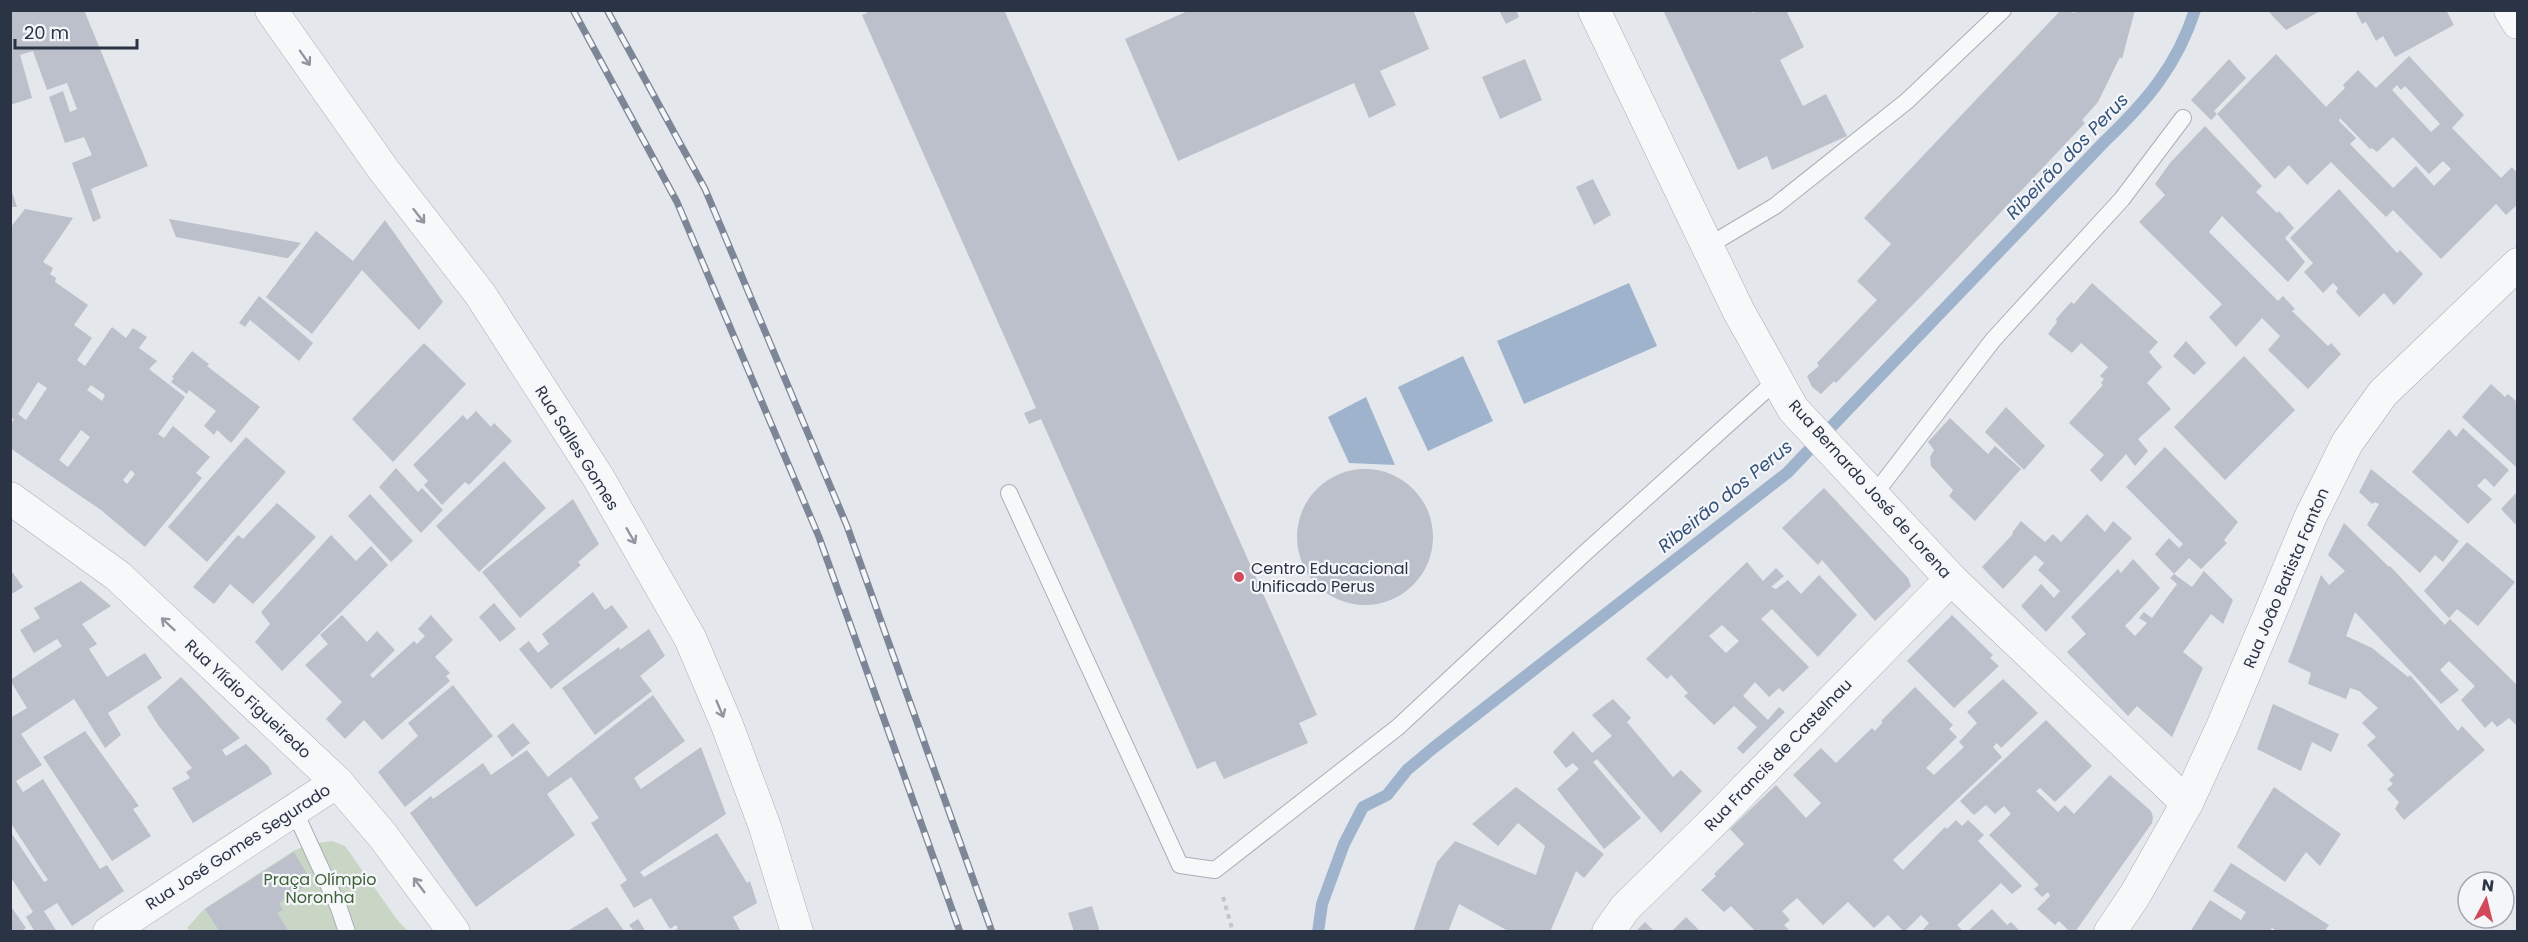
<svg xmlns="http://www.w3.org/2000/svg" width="2528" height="942" viewBox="0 0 2528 942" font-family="Poppins,sans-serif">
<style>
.green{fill:#c9d6c5}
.water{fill:#9fb4cc}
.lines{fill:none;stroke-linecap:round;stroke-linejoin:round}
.stream{stroke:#9fb4cc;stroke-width:12}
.building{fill:#bbc0ca;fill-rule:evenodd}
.service-casing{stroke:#a9aeb7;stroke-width:18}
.minor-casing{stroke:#a9aeb7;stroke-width:33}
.path{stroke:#c2c5cb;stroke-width:4;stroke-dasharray:4.5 4.5;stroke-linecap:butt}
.service{stroke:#f7f8fa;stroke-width:16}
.minor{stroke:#f7f8fa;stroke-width:32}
.rail-casing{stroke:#7d8696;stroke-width:7}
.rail{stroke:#f4f6f9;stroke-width:4.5;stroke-dasharray:14;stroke-linecap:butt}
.oneway{stroke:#9196a0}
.poi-dot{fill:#d1495b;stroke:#f4f6f9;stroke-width:2}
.labels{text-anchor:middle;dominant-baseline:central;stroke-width:4.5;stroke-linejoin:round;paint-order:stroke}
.street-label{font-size:16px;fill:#2b3445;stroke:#f4f6f9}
.poi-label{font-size:16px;fill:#2b3445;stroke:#f4f6f9;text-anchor:start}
.park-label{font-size:16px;fill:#3f6138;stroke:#f4f6f9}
.water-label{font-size:18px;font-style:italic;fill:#34527a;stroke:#f4f6f9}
</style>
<rect width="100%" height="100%" fill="#e4e7ec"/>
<!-- green -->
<path class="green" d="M332 841 345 846 398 921 408 931 191 932 187 928 204 909 295 850 312 844Z"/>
<!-- water -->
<g class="water">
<path d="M1629 283 1657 346 1524 404 1497 341Z"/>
<path d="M1463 356 1493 421 1428 451 1398 387Z"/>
<path d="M1366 397 1395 465 1349 463 1328 417Z"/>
</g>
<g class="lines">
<!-- stream -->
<path class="stream" d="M1318 932 1322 904 1344 844 1363 807 1387 795 1407 770 1432 749 1787 473 2105 141C2146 102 2177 66 2195 10"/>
</g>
<!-- building -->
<g class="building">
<path d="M10 10H84L148 166 91 189 101 218 93 222 72 163 92 155 84 137 65 143 49 97 63 91 70 112 77 109 67 83 47 90 33 51 20 55 32 98 10 105Z"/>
<path d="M866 10H1004L1317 715 1299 723 1308 743 1224 779 1215 761 1197 769 1041 419 1029 424 1024 413 1036 408 862 15 867 13Z"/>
<path d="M1190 10H1413L1429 49 1380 71 1396 105 1369 118 1354 83 1178 161 1125 39Z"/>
<path d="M1499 10H1516L1519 17 1506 24Z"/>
<path d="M1663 10H1751L1753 13 1759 10H1786L1804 47 1780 60 1803 106 1826 94 1847 136 1772 170 1767 156 1738 170Z"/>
<path d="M2061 10 2075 13 2076 10H2135L2122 59 2120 57 2098 102 2082 120 2085 123 1936 281 1836 383 1834 381 1821 394 1812 387 1807 376 1819 366 1817 363 1877 300 1857 281 1891 244 1864 218Z"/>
<path d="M2267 10H2322L2286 30Z"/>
<path d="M2355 10H2446L2454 25 2395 57 2383 36 2376 41 2366 22 2362 24Z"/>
<path d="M2276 54 2326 107 2345 88 2343 85 2358 70 2376 88 2409 56 2464 115 2452 128 2501 178 2512 167 2517 173V205L2506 215 2496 204 2441 259 2393 210 2386 217 2331 162 2307 185 2289 165 2275 179 2217 114ZM2397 85 2401 90 2405 86 2440 124 2431 132 2392 90ZM2340 118 2370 149 2372 148 2377 152 2393 137 2429 174 2443 161 2451 169 2434 186 2416 166 2393 188 2350 144 2356 138 2339 121Z"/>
<path d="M1525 59 1542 100 1500 119 1482 77Z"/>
<path d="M2229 59 2246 78 2214 111 2217 114 2211 120 2191 100Z"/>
<path d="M2205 126 2262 186 2256 192 2277 213 2279 211 2294 228 2285 238 2305 262 2288 282 2222 216 2209 232 2278 301 2283 296 2295 309 2292 311 2328 346 2331 343 2341 354 2308 389 2268 350 2280 336 2262 318 2236 347 2209 317 2222 304 2139 222 2165 195 2155 184 2170 163Z"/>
<path d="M1593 179 1611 215 1594 225 1576 187Z"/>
<path d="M10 189H11L17 207H10Z"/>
<path d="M2339 189 2397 253 2400 250 2423 274 2394 305 2384 293 2359 317 2336 292 2338 288 2333 283 2323 293 2304 272 2313 263 2290 238Z"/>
<path d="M25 209 73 218 43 262 53 268 50 274 56 278 55 282 88 305 74 325 92 338 77 360 85 366 112 327 126 338 133 328 147 337 139 348 157 361 149 369 185 397 158 434 164 438 173 426 210 457 196 473 202 478 145 547 101 510 10 448V425L14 419 10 417V228ZM38 382 47 388 26 420 18 414ZM91 385 105 395 102 401 87 390ZM81 430 90 437 68 467 59 460ZM131 470 135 474 127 484 123 480Z"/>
<path d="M169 219 275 238 301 243 288 258H286L176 237Z"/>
<path d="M385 220 443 302 419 330 362 270 312 334 266 297 316 231 353 261Z"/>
<path d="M2092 283 2158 342 2149 352 2162 367 2147 383 2171 409 2138 439 2148 451 2135 466 2126 454 2101 482 2090 470 2104 455 2069 423 2103 385 2101 383 2104 379 2100 376 2108 367 2081 343 2072 353 2048 334 2057 322 2056 319 2071 302 2074 304Z"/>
<path d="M259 296 313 343 299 361 250 320 245 327 239 323Z"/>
<path d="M2186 341 2206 363 2194 375 2173 356Z"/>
<path d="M424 343 466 384 393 462 352 419Z"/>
<path d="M192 351 209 364 207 366 260 407 231 443 217 430 214 435 204 426 216 411 189 390 187 394 171 382 174 378 172 377Z"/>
<path d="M2244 356 2295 410 2225 480 2174 427Z"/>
<path d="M2491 384 2505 397 2508 394 2517 402V468L2462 417Z"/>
<path d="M2006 407 2045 446 2024 470 1985 432Z"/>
<path d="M476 411 491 427 494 423 512 441 469 485 465 482 442 505 424 485 428 481 413 465 463 415 467 420Z"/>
<path d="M1950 418 1988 454 1995 446 2021 469 1975 521 1949 496 1953 490 1931 466 1930 457 1934 450 1928 442Z"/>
<path d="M2463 428 2509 470 2494 487 2485 478 2477 486 2492 499 2468 524 2412 472 2449 429 2456 437Z"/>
<path d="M246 437 286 472 207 562 168 527Z"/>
<path d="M2165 447 2238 522 2224 540 2227 543 2201 569 2189 558 2174 574 2155 554 2169 538 2179 548 2183 544 2126 487Z"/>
<path d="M504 461 546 508 479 572 436 526Z"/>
<path d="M396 468 418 492 422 488 443 510 421 533 379 487Z"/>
<circle cx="1365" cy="537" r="68"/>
<path d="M2371 469 2459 541 2443 562 2435 555 2420 573 2367 525 2379 504 2375 502 2372 504 2359 492Z"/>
<path d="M1824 488 1908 578 1911 586 1875 621 1822 560 1818 565 1782 528Z"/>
<path d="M2517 492V526L2501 509Z"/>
<path d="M370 494 413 541 391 562 348 516Z"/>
<path d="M573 499 599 544 578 562 581 565 520 618 482 572Z"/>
<path d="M277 503 316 537 253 604 230 584 214 604 193 587 238 535 243 539Z"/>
<path d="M2087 514 2105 532 2113 521 2132 538 2046 632 2021 606 2041 584 2054 598 2060 591 2038 570 2044 563 2035 555 2003 589 1982 567 2013 534 2012 533 2021 521 2045 542 2053 534 2061 542Z"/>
<path d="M2344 523 2389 567 2390 566 2445 625 2450 619 2517 685V726L2509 718 2497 727 2492 721 2485 728 2461 700 2475 686 2449 661 2440 670 2459 690 2441 704 2355 612 2346 636 2372 648 2408 677 2410 675 2458 731 2462 726 2485 750 2404 820 2395 809 2399 802 2387 789 2393 784 2389 780 2394 775 2367 745 2376 737 2362 723 2378 708 2359 691 2350 688 2346 699 2308 684 2311 673 2288 662 2321 575 2329 585 2345 571 2328 555Z"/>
<path d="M331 535 356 561 371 546 388 565 282 671 255 642 270 624 261 612Z"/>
<path d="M2467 542 2515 582 2478 626 2457 609 2449 618 2424 591Z"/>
<path d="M2133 559 2160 588 2125 626 2135 636 2147 623 2139 618 2144 612 2152 618 2177 584 2170 578 2174 574 2192 587 2204 571 2233 600 2223 624 2211 614 2183 652 2203 668 2172 737 2137 706 2128 716 2067 652 2086 634 2071 617 2118 569 2121 573Z"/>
<path d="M1747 562 1763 581 1776 568 1784 576 1771 587 1776 589 1788 580 1801 594 1819 575 1857 615 1818 657 1772 609 1761 619 1809 667 1783 692 1779 688 1769 697 1755 682 1743 696 1768 720 1779 707 1785 712 1743 754 1737 748 1757 727 1734 706 1714 725 1684 696 1688 693 1671 675 1667 679 1646 659ZM1722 625 1739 641 1726 653 1709 636Z"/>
<path d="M10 569 23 587 10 595Z"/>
<path d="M81 581 111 606 82 624 97 644 89 649 107 677 145 653 162 678 108 713 121 735 105 748 74 699 21 734 42 765 16 781 23 792 43 779 100 869 107 865 124 891 72 926 57 903 44 911 57 932H35L26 917 33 912 10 876V831L44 882 48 880 10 822V718L27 708 10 680 62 646 57 639 34 653 20 630 40 618 34 608Z"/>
<path d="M593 592 605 610 612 605 628 627 551 689 519 649 529 641 538 653 549 644 542 634Z"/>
<path d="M494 603 516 629 500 642 479 617Z"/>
<path d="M342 615 367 642 377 631 395 650 370 675 373 678 414 641 417 644 425 636 418 629 431 615 453 640 435 657 450 673 446 676 450 681 382 740 364 720 345 739 326 719 342 702 305 665 328 644 320 635Z"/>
<path d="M1952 615 1993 655 1990 658 1999 666 1954 708 1907 661Z"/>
<path d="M649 629 665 656 640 676 652 691 595 735 562 688 619 647 620 650Z"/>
<path d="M181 677 240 738 222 750 226 756 246 744 268 766 272 774 193 823 172 788 190 778 186 772 192 768 158 725 147 707Z"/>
<path d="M2003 679 2038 713 2001 748 1997 743 1993 747 2002 757 1893 860 1903 870 1945 827 1947 829 1956 820 1962 826 1968 820 1984 835 1978 841 2022 886 2012 894 2001 883 1957 925 1964 932H1921L1929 923 1921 915 1904 932 1888 915 1874 928 1848 902 1823 925 1797 898 1782 911 1790 920 1784 925 1791 932H1756L1731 906 1724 912 1701 890 1716 876 1714 874 1744 844 1730 829 1776 785 1806 818 1821 803 1793 775 1821 748 1836 763 1872 728 1875 731 1883 722 1881 721 1915 687 1953 725 1949 729 1957 737 1926 768 1934 775 1964 747 1959 742 1977 723 1967 712Z"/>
<path d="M453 685 493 736 405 807 378 772 418 736 408 723Z"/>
<path d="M653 695 685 741 634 778 641 789 701 747 726 814 640 872 644 877 717 833 747 883 750 881 757 903 733 917 741 932H672L678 928 676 925 670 929 651 898 634 908 620 885 627 880 591 823 599 818 571 777 547 794 575 835 476 907 410 813 431 796 433 799 483 763 491 775 527 750 548 777Z"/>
<path d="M1613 699 1631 718 1627 722 1673 777 1681 770 1702 791 1661 833 1597 759 1593 762 1641 818 1604 849 1557 789 1579 769 1573 763 1566 768 1553 752 1573 731 1592 753 1612 736 1592 715Z"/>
<path d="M2273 704 2339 734 2331 752 2312 742 2301 771 2257 749Z"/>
<path d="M2046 720 2092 766 2055 802 2040 788 2036 791 2058 812 2065 805 2074 814 2110 775 2151 811 2153 817 2152 823 2075 932H2070L2059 921 2055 925 2037 909 2050 896 2048 892 2042 897 2034 889 2039 885 1989 835 2011 814 2004 806 1995 814 1986 805 1974 815 1960 801Z"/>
<path d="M513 723 530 743 512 757 497 736Z"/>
<path d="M85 731 139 806 133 809 151 836 112 861 43 757Z"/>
<path d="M1516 787 1604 854 1584 878 1576 871 1550 932H1510L1459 904 1448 932H1413L1437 862 1455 841 1536 875 1545 846 1518 823 1498 846 1472 824Z"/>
<path d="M2274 787 2341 834 2320 866 2306 852 2285 882 2237 847Z"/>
<path d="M294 852 312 882 279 903 283 910 277 913 289 932H220L205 909Z"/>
<path d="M2231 863 2329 925 2324 932H2278L2272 928 2269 932H2190L2210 900 2241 920 2246 912 2213 891Z"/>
<path d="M10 905 26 928 20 932H10Z"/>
<path d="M1092 906 1100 932H1074L1068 913Z"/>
<path d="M607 907 625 932H566Z"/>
<path d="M1992 909 2007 925 2011 922 2021 932H1967Z"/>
<path d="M1686 917 1701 932H1671Z"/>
<path d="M638 919 646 932H631L633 930 629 925Z"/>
<path d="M1645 922 1655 932 1637 930Z"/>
</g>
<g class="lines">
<defs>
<g id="service">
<path d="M1708 246 1775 206 1907 101 2003 10"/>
<path d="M1009 493 1180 865 1215 870 1398 727 1586 552 1777 380"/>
<path d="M1873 496 1993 340 2122 199 2183 118"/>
<path d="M294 810 339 908 347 932"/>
</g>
<g id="minor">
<path d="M271 10 383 169 480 294 598 477 690 638 727 725 765 827 797 932"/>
<path d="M1594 10 1738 310 1793 409 1951 579 2187 803"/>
<path d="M2510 10 2518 23"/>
<path d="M10 498 118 576 337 782 383 836 454 932"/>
<path d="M109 932 337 782"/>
<path d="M1608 932 1625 908 1714 821 1951 579"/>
<path d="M2110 932 2135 895 2187 803 2223 725 2310 518 2347 443 2383 393 2518 264"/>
</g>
</defs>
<!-- service casing -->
<use href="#service" class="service-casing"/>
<!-- minor casing -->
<use href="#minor" class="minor-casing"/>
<!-- path -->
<path class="path" d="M1223 897 1233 932"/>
<!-- service -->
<use href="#service" class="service"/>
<!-- minor -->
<use href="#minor" class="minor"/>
<defs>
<g id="rail">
<path d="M573 10 677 202 819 537 960 932"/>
<path d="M607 10 705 189 847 526 992 932"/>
</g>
</defs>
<!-- rail casing -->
<use href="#rail" class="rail-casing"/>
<!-- rail -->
<use href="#rail" class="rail"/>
</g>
<!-- one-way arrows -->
<defs><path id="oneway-shaft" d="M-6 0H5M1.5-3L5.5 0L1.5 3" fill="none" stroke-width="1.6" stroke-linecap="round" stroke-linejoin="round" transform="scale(1.5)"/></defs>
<g class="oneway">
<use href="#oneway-shaft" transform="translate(305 58) rotate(55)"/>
<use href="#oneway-shaft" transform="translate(419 216) rotate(52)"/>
<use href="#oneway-shaft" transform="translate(631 536) rotate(60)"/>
<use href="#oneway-shaft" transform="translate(168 624) rotate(-137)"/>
<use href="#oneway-shaft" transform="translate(720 709) rotate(67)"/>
<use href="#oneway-shaft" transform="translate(419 885) rotate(-127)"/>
</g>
<!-- markers -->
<circle class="poi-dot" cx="1239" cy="577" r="6"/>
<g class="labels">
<!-- street labels -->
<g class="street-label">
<text transform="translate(577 448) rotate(58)">Rua Salles Gomes</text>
<text transform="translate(1870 489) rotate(48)">Rua Bernardo José de Lorena</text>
<text transform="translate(2286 578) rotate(-67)">Rua João Batista Fanton</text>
<text transform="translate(248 699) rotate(43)">Rua Ylídio Figueiredo</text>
<text transform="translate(1778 755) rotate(-46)">Rua Francis de Castelnau</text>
<text transform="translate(238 847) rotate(-33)">Rua José Gomes Segurado</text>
</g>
<!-- poi labels -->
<g class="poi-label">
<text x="1251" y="568">Centro Educacional<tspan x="1251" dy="18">Unificado Perus</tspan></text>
</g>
<!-- park labels -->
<g class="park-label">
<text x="320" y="879">Praça Olímpio<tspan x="320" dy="18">Noronha</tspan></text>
</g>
<!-- water labels -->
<g class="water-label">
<text transform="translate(2067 156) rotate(-46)">Ribeirão dos Perus</text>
<text transform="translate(1725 496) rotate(-39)">Ribeirão dos Perus</text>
</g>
</g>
<!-- border -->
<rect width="2528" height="942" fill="none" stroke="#2b3445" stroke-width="24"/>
<!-- north arrow -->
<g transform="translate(2486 900) rotate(7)"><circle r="28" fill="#f4f6f9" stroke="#a4a8b1" stroke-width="1.5"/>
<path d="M0-4.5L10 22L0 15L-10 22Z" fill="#d1495b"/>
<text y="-9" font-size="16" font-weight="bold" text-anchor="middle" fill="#2b3445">N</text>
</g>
<!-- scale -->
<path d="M15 39v9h122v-9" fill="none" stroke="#2b3445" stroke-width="3"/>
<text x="24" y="39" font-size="18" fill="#2b3445" stroke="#f4f6f9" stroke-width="4.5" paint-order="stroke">20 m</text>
</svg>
